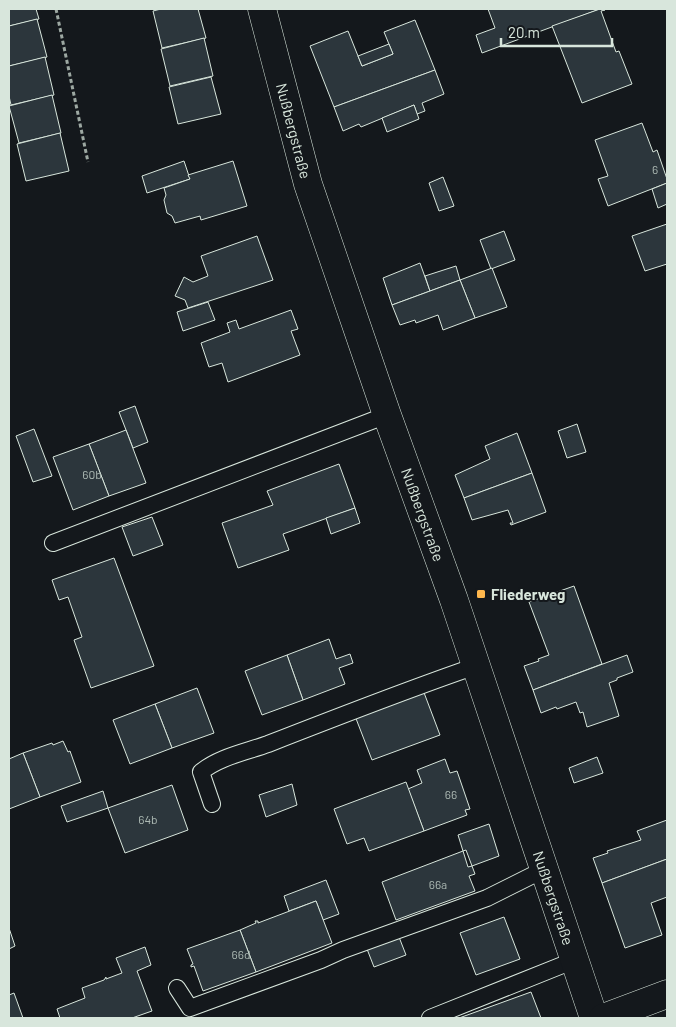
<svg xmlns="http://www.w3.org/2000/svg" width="676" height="1027" viewBox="0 0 676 1027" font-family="Barlow,sans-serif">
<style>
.building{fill:#2c363c;stroke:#d8e6dc}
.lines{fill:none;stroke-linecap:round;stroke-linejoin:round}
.lane-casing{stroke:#d8e6dc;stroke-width:18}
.street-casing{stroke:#d8e6dc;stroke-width:29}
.path{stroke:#9da8a2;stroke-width:3;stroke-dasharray:4 2.5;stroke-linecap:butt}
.lane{stroke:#14181c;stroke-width:16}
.street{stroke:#14181c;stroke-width:28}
.poi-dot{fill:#ffb74d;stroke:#14181c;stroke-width:2}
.labels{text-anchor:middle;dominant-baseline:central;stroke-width:4;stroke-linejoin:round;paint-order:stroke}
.number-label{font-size:12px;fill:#adbab4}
.street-label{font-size:15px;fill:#d8e6dc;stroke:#14181c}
.poi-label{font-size:15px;font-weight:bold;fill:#d8e6dc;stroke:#14181c;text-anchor:start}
</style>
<rect width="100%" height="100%" fill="#14181c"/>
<!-- building -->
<g class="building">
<path d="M9 9H36L39 19 9 26Z"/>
<path d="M161 9H198L206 38 162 48 153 11Z"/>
<path d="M488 9H600L482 53 476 35 495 28Z"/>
<path d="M600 9 605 10 601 11 616 52 619 51 632 84 582 103 552 26Z"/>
<path d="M37 19 47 57 9 66V26Z"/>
<path d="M415 20 435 70 334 107 310 46 348 31 362 66 393 54 384 32Z"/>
<path d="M204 38 213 76 170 86 161 49Z"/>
<path d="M389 44 393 54 362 66 358 56Z"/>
<path d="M45 57 54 95 11 105 9 96V66Z"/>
<path d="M435 70 444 94 422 103 425 111 417 114 414 105 361 127 359 124 343 131 334 107Z"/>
<path d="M211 77 221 114 178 124 169 87Z"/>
<path d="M52 95 61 133 19 143 9 106Z"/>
<path d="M414 105 419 119 387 132 382 118Z"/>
<path d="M642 123 653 152 657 150 667 179V183L608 206 598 179 608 176 595 140Z"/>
<path d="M60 133 69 171 26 181 17 144Z"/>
<path d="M184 161 190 179 147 193 142 176Z"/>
<path d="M233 161 247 206 201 220 200 216 175 223 172 216 167 213 164 200 166 195 164 188 190 179 188 175Z"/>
<path d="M443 177 454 206 439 211 429 183Z"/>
<path d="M667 183V204L658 208 652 189Z"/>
<path d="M667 224V264L645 271 632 236Z"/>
<path d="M504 231 515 260 491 269 480 240Z"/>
<path d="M257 236 273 280 188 308 185 300 175 296 184 277 193 282 208 276 201 256Z"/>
<path d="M420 263 430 291 392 305 383 278Z"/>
<path d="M456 266 460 280 430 291 425 276Z"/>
<path d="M492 268 507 307 475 318 460 280Z"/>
<path d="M460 280 475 318 443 330 438 315 416 323 415 320 400 325 392 305Z"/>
<path d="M208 302 215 320 183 331 177 312Z"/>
<path d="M291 310 298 329 291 331 300 355 228 382 222 363 209 367 201 343 230 332 227 323 236 320 239 329Z"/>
<path d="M135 406 148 442 133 448 119 412Z"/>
<path d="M577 424 586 452 567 458 558 431Z"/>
<path d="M34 429 52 476 33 482 16 436Z"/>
<path d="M126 430 146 483 109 496 89 444Z"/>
<path d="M517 433 532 473 464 498 455 475 490 459 485 446Z"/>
<path d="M89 444 109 496 73 510 53 457Z"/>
<path d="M339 464 355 508 283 534 289 550 238 568 222 523 273 505 267 491Z"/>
<path d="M532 473 546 512 511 525 510 523H513L508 510 472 520 464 498Z"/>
<path d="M355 508 360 523 331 534 326 518Z"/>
<path d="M152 517 163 545 133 556 122 527Z"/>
<path d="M114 558 154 666 91 688 74 640 82 637 68 597 59 600 52 580Z"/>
<path d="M574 586 602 664 533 690 524 666 539 661 538 659 549 655 529 602Z"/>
<path d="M329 639 336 659 350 654 353 663 339 668 345 684 303 700 287 655Z"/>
<path d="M287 655 303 700 262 715 245 671Z"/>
<path d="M627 655 633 672 617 678V680L609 683 619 716 587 727 583 712 580 713 576 702 557 709 556 707 541 713 533 690Z"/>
<path d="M197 688 214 733 172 748 155 704Z"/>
<path d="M423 690 440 735 372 760 355 716Z"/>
<path d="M155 704 172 748 130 764 113 720Z"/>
<path d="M63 741 68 752 70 751 81 782 40 797 23 753 52 743 53 745Z"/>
<path d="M23 753 40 797 9 809V759Z"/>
<path d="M597 757 603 773 574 783 569 768Z"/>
<path d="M445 759 450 773 457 771 470 809 465 810 467 815 424 831 408 789 422 783 417 770Z"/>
<path d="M406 782 424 831 369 851 364 838 347 844 334 809Z"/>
<path d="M292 784 297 805 266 817 259 795Z"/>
<path d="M172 785 188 830 125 853 108 808Z"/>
<path d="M103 791 108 808 67 822 61 806Z"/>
<path d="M667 820V859L602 883 593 858 608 853 607 851 641 840 637 831Z"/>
<path d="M489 824 499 856 472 866 466 850 463 851 458 835Z"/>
<path d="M463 851 468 867 472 866 475 874 469 876 475 891 396 920 382 882Z"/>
<path d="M667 859V897L651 903 662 935 625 948 602 883Z"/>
<path d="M326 880 339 914 323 920 316 901 289 911 284 896Z"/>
<path d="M316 901 332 943 256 972 240 930 256 923 255 921H258V923Z"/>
<path d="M504 917 520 959 476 975 460 933Z"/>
<path d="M9 928 15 946 9 949Z"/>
<path d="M240 930 256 972 203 991 194 966 191 967V965L193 964 187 949Z"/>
<path d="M399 937 406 955 374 967 367 949Z"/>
<path d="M145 947 151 965 137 971 152 1011 132 1018H60L57 1009 85 998 82 988 104 980 106 977V979L122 973 116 958Z"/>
<path d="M531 992 541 1018H459Z"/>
<path d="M14 993 23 1018H9V995Z"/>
</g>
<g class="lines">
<defs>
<g id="lane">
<path d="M53 543 387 415"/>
<path d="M212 804 201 772C219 757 246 752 268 744 337 717 406 690 476 666"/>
<path d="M177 988 190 1008 321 960 343 950 487 898 545 869"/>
<path d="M430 1018 575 960"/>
</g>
<g id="street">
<path id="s1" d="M262 9 308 184 387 415 454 600 594 1018"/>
<path d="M603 1018 667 994"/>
</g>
</defs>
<!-- lane casing -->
<use href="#lane" class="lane-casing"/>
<!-- street casing -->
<use href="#street" class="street-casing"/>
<!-- path -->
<path class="path" d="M56 9 88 162"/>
<!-- lane -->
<use href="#lane" class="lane"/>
<!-- street -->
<use href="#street" class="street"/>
</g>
<!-- markers -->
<rect class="poi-dot" x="476" y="589" width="10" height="10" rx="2.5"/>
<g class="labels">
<!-- number labels -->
<g class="number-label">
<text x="655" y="169">6</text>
<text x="92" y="474">60b</text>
<text x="451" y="794">66</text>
<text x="148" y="819">64b</text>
<text x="438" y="884">66a</text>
<text x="241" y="954">66d</text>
</g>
<!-- street labels -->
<g class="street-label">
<text stroke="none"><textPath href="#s1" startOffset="126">Nußbergstraße</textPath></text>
<text stroke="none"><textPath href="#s1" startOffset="531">Nußbergstraße</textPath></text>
<text stroke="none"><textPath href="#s1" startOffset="936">Nußbergstraße</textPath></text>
</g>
<!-- poi labels -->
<g class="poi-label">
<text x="491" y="594">Fliederweg</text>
</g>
</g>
<!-- border -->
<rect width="676" height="1027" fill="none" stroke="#d8e6dc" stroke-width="20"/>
<!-- scale -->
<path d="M501 38v8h111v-8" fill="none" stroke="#d8e6dc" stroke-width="2.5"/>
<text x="508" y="38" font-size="15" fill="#d8e6dc" stroke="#14181c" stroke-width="4" paint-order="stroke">20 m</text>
</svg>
